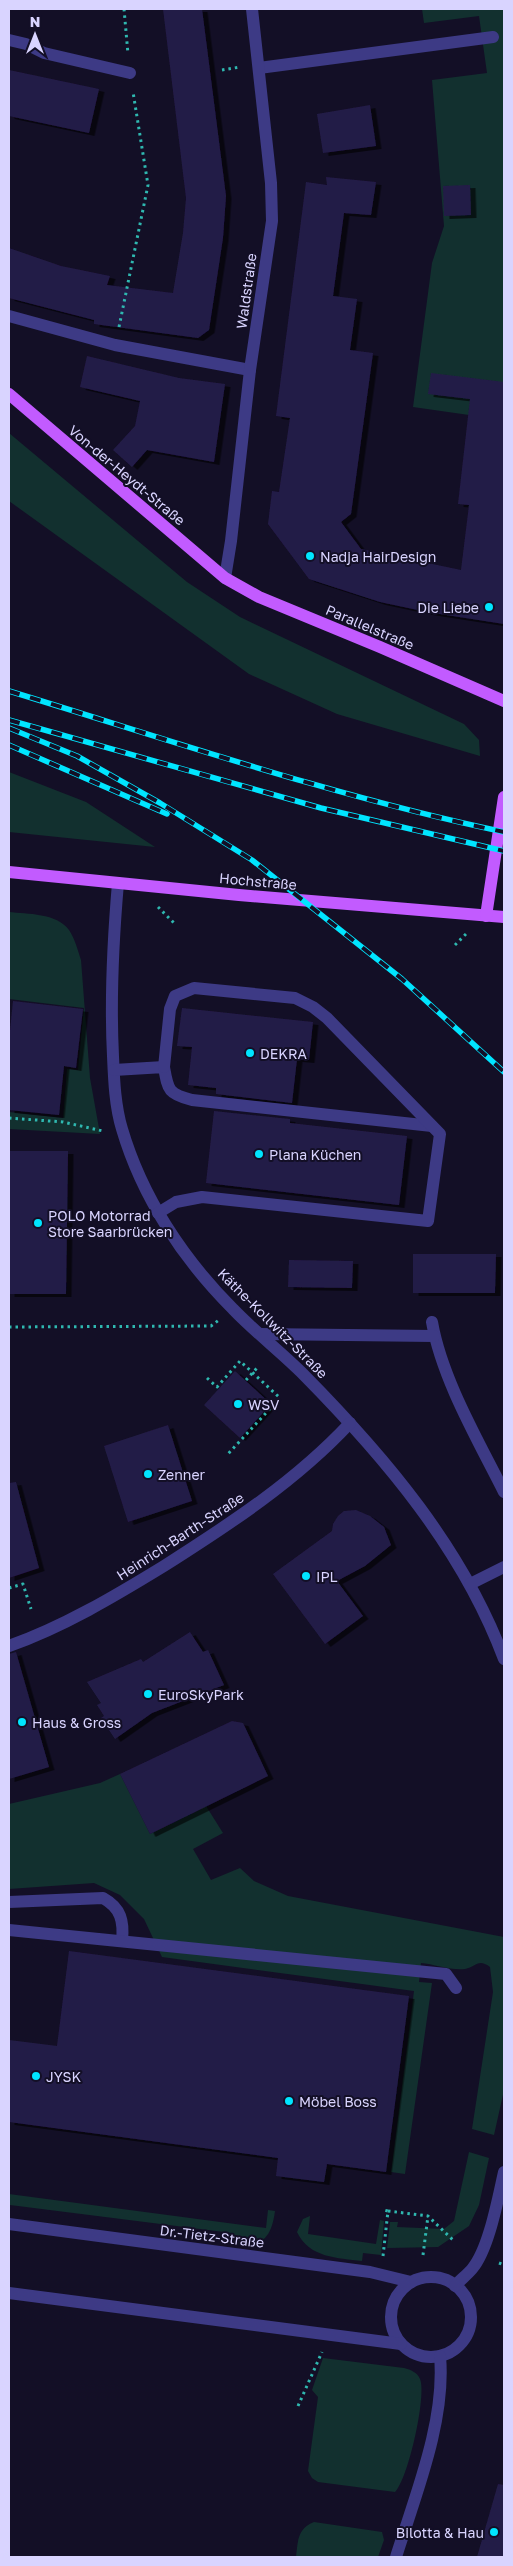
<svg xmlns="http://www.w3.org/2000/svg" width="513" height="2566" viewBox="0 0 513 2566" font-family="'Golos Text',sans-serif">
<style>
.green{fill:#12302f}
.building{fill:#241b47;filter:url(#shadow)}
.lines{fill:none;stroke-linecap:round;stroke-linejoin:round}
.path{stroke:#2fb8b0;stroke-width:3;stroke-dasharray:2.5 4;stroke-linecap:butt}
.minor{stroke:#3d3a85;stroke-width:12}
.major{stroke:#c25bff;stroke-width:12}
.rail-casing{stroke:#00e5ff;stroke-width:5.5}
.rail{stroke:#130f26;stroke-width:4;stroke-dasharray:11;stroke-linecap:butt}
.poi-dot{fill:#00e5ff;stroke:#130f26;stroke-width:2}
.labels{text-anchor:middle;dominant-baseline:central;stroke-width:4;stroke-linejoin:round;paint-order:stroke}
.street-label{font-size:14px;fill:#d9d4ff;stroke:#130f26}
.poi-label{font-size:14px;fill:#d9d4ff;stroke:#130f26;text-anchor:start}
</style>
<defs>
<filter id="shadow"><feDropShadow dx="5.5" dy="3" stdDeviation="0" flood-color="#0009"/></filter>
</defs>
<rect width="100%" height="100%" fill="#130f26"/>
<!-- green -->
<g class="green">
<path d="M422 9H504V420L413 407 432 263 444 226 432 80 487 73 479 16 424 23Z"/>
<path d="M9 433 187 582 240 617 464 724 479 740 480 756 337 714 249 674 9 501Z"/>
<path d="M9 772 86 802 155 847 9 832Z"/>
<path d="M9 912C27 914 57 913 69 930 75 939 78 951 81 960L90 1078 100 1134 9 1129V1112L63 1118 67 1069 78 1070 84 1008 9 999Z"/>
<path d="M120 1774 150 1834 206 1806 223 1833 193 1849 211 1880 240 1868 254 1881 288 1896 504 1937V2090L494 2135 472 2129 493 1992 490 1967C478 1958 476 1967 465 1969 452 1971 434 1964 421 1963L419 1982 432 1983 405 2174 391 2172 414 1991 162 1957 144 1919 120 1895 94 1883 9 1889V1804L100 1783Z"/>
<path d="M469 2152 489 2158 479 2205 469 2226 438 2247 387 2248 390 2222H398L397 2227 444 2229 454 2221Z"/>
<path d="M9 2194 266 2228 268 2210 275 2211C271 2241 260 2248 231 2244L232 2233 10 2205 9 2208Z"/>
<path d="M310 2216 308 2234 376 2244 380 2220 384 2221 381 2255 363 2253 362 2261C338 2258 309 2258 297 2232L303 2219Z"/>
<path d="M323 2358 404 2368C411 2370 417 2372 420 2379 427 2395 408 2480 395 2492L318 2482 312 2478 308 2471 318 2397 312 2390Z"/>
<path d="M314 2522 382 2532 384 2540 378 2557H296C298 2541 297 2529 314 2522Z"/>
</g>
<!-- building -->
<g class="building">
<path d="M163 9H202L226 196 223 238 209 330 198 338 94 324V320L9 298V248L61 266 110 276 107 285 173 293 183 233 186 198Z"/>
<path d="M9 70 99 89 89 133 9 116Z"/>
<path d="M370 105 376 146 323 153 317 114Z"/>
<path d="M326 177 376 182 371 215 344 213 333 296 357 299 350 350 373 353 351 514 341 522 361 549 461 570 469 505 458 504 470 399 428 394 431 373 504 382V624L427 612 380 602 309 579 268 524 272 491 279 492 290 418 276 416 306 182 327 185Z"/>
<path d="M470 185 471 215 444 216 443 186Z"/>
<path d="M87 356 179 378 225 384 214 462 147 450 132 467 113 450 135 426 140 401 80 387Z"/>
<path d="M13 1001 83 1009 76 1068 64 1066 59 1115 9 1110V1040Z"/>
<path d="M182 1008 313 1022 309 1060 297 1059 292 1103 216 1094V1088L188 1085 192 1047 177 1046Z"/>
<path d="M214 1111 290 1119V1123L407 1136 399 1205 206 1183Z"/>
<path d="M9 1151H68L66 1294H9Z"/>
<path d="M413 1254H496L495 1293H413Z"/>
<path d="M289 1260 353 1261 352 1288 288 1287Z"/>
<path d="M235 1371 271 1404 240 1438 204 1405Z"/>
<path d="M168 1425 192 1501 128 1522 104 1446Z"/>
<path d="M16 1482 39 1568 9 1578V1483Z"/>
<path d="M356 1510 370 1516 384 1527 391 1545 365 1566 337 1581 363 1616 325 1644 273 1574 332 1531 333 1524 338 1516 344 1511Z"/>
<path d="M190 1632 203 1652 208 1650 224 1685 152 1713 115 1739 101 1718 104 1716 97 1705 101 1703 87 1682 141 1659 143 1662Z"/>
<path d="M16 1652 49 1767 9 1779V1654Z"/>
<path d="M232 1721 243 1723 268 1776 150 1834 120 1774Z"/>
<path d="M69 1951 409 1996 386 2172 327 2164 324 2182 276 2176 278 2158 9 2122V2040L57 2046Z"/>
<path d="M498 2484 504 2485V2557H477Z"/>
</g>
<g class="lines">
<!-- path -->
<g class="path">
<path d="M124 9 128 54"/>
<path d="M222 70 240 67"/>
<path d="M119 327 148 185 133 92"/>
<path d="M158 907 174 923"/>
<path d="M455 945 467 933"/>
<path d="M9 1118 63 1122 103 1131"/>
<path d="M9 1327 211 1326 219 1320"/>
<path d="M207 1378 217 1387 240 1361 280 1398 227 1455"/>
<path d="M246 1380 257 1368"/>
<path d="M9 1588 23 1584 31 1609"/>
<path d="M388 2211 428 2216 454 2241"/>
<path d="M423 2255 428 2216"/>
<path d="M383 2256 388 2211 384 2210"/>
<path d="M499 2263 504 2265"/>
<path d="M298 2406 322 2352"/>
</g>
<!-- minor -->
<g class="minor">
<path d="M9 40 26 44 44 53 130 73"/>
<path d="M259 68 493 37"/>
<path d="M9 316 115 345 250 370"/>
<path d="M225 578 231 541 250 370 272 221 271 183 252 9"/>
<path d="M118 883C113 941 110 998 113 1056 114 1080 115 1106 122 1129 142 1197 183 1259 233 1309 255 1332 281 1352 303 1374 385 1457 463 1549 504 1659"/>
<path d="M114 1070 164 1067C168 1090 168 1094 192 1100L432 1126"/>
<path d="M158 1213 176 1202 202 1197 428 1221 440 1134 327 1018 313 1007 295 998 194 988 175 996 170 1009 164 1067"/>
<path d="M432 1322C442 1379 478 1440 504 1492"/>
<path d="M260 1334 434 1336"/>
<path d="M470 1584 504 1567"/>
<path d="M9 1646C63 1627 115 1596 164 1566 230 1524 296 1481 350 1423"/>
<path d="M9 1902 103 1898C121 1908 124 1921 122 1941"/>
<path d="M9 1930 446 1974 456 1988"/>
<path d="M9 2224 370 2272 411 2282"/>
<circle cx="431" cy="2317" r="40"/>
<path d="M455 2286C460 2280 467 2275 472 2269 489 2249 498 2198 504 2172"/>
<path d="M9 2293 401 2344"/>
<path d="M396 2557C415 2496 446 2421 440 2356"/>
</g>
<!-- major -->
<g class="major">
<path d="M9 394 225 578 259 597 380 647 504 701"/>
<path d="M9 872 239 895 504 917"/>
<path d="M486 916 504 797"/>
</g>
<defs>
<g id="rail">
<path d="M9 691C173 741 336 797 504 832"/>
<path d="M9 720 321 808 504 851"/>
<path d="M9 728 77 756 160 803 252 860 402 979 504 1072"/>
<path d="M9 745 167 814"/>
</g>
</defs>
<!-- rail casing -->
<use href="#rail" class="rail-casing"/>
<!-- rail -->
<use href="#rail" class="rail"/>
</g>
<!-- markers -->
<g class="poi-dot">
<circle cx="310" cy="556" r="5"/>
<circle cx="489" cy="607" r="5"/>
<circle cx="250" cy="1053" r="5"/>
<circle cx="259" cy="1154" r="5"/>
<circle cx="38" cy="1223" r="5"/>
<circle cx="238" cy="1404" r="5"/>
<circle cx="148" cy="1474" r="5"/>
<circle cx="306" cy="1576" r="5"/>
<circle cx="148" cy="1694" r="5"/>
<circle cx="22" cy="1722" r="5"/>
<circle cx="36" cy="2076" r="5"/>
<circle cx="289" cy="2101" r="5"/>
<circle cx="494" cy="2532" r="5"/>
</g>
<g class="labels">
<!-- street labels -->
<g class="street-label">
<text transform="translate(246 291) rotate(-82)">Waldstraße</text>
<text transform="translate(127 475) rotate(40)">Von-der-Heydt-Straße</text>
<text transform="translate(370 627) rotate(23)">Parallelstraße</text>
<text transform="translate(258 881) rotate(5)">Hochstraße</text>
<text transform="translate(273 1323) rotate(45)">Käthe-Kollwitz-Straße</text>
<text transform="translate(180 1536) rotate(-33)">Heinrich-Barth-Straße</text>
<text transform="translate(212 2236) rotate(7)">Dr.-Tietz-Straße</text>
</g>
<!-- poi labels -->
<g class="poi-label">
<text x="320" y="556">Nadja HairDesign</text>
<text x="479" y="607" text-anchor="end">Die Liebe</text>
<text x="260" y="1053">DEKRA</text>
<text x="269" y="1154">Plana Küchen</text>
<text x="48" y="1215">POLO Motorrad<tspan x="48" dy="16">Store Saarbrücken</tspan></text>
<text x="248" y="1404">WSV</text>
<text x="158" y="1474">Zenner</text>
<text x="316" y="1576">IPL</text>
<text x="158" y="1694">EuroSkyPark</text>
<text x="32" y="1722">Haus &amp; Gross</text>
<text x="46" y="2076">JYSK</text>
<text x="299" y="2101">Möbel Boss</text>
<text x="484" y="2532" text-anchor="end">Bilotta &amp; Hau</text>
</g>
</g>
<!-- border -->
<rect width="513" height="2566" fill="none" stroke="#d9d4ff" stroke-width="20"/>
<!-- north arrow -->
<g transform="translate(35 35)" stroke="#130f26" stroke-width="4" paint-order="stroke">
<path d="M0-4L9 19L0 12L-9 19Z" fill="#d9d4ff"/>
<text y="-8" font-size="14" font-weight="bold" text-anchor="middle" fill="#d9d4ff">N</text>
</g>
</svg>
